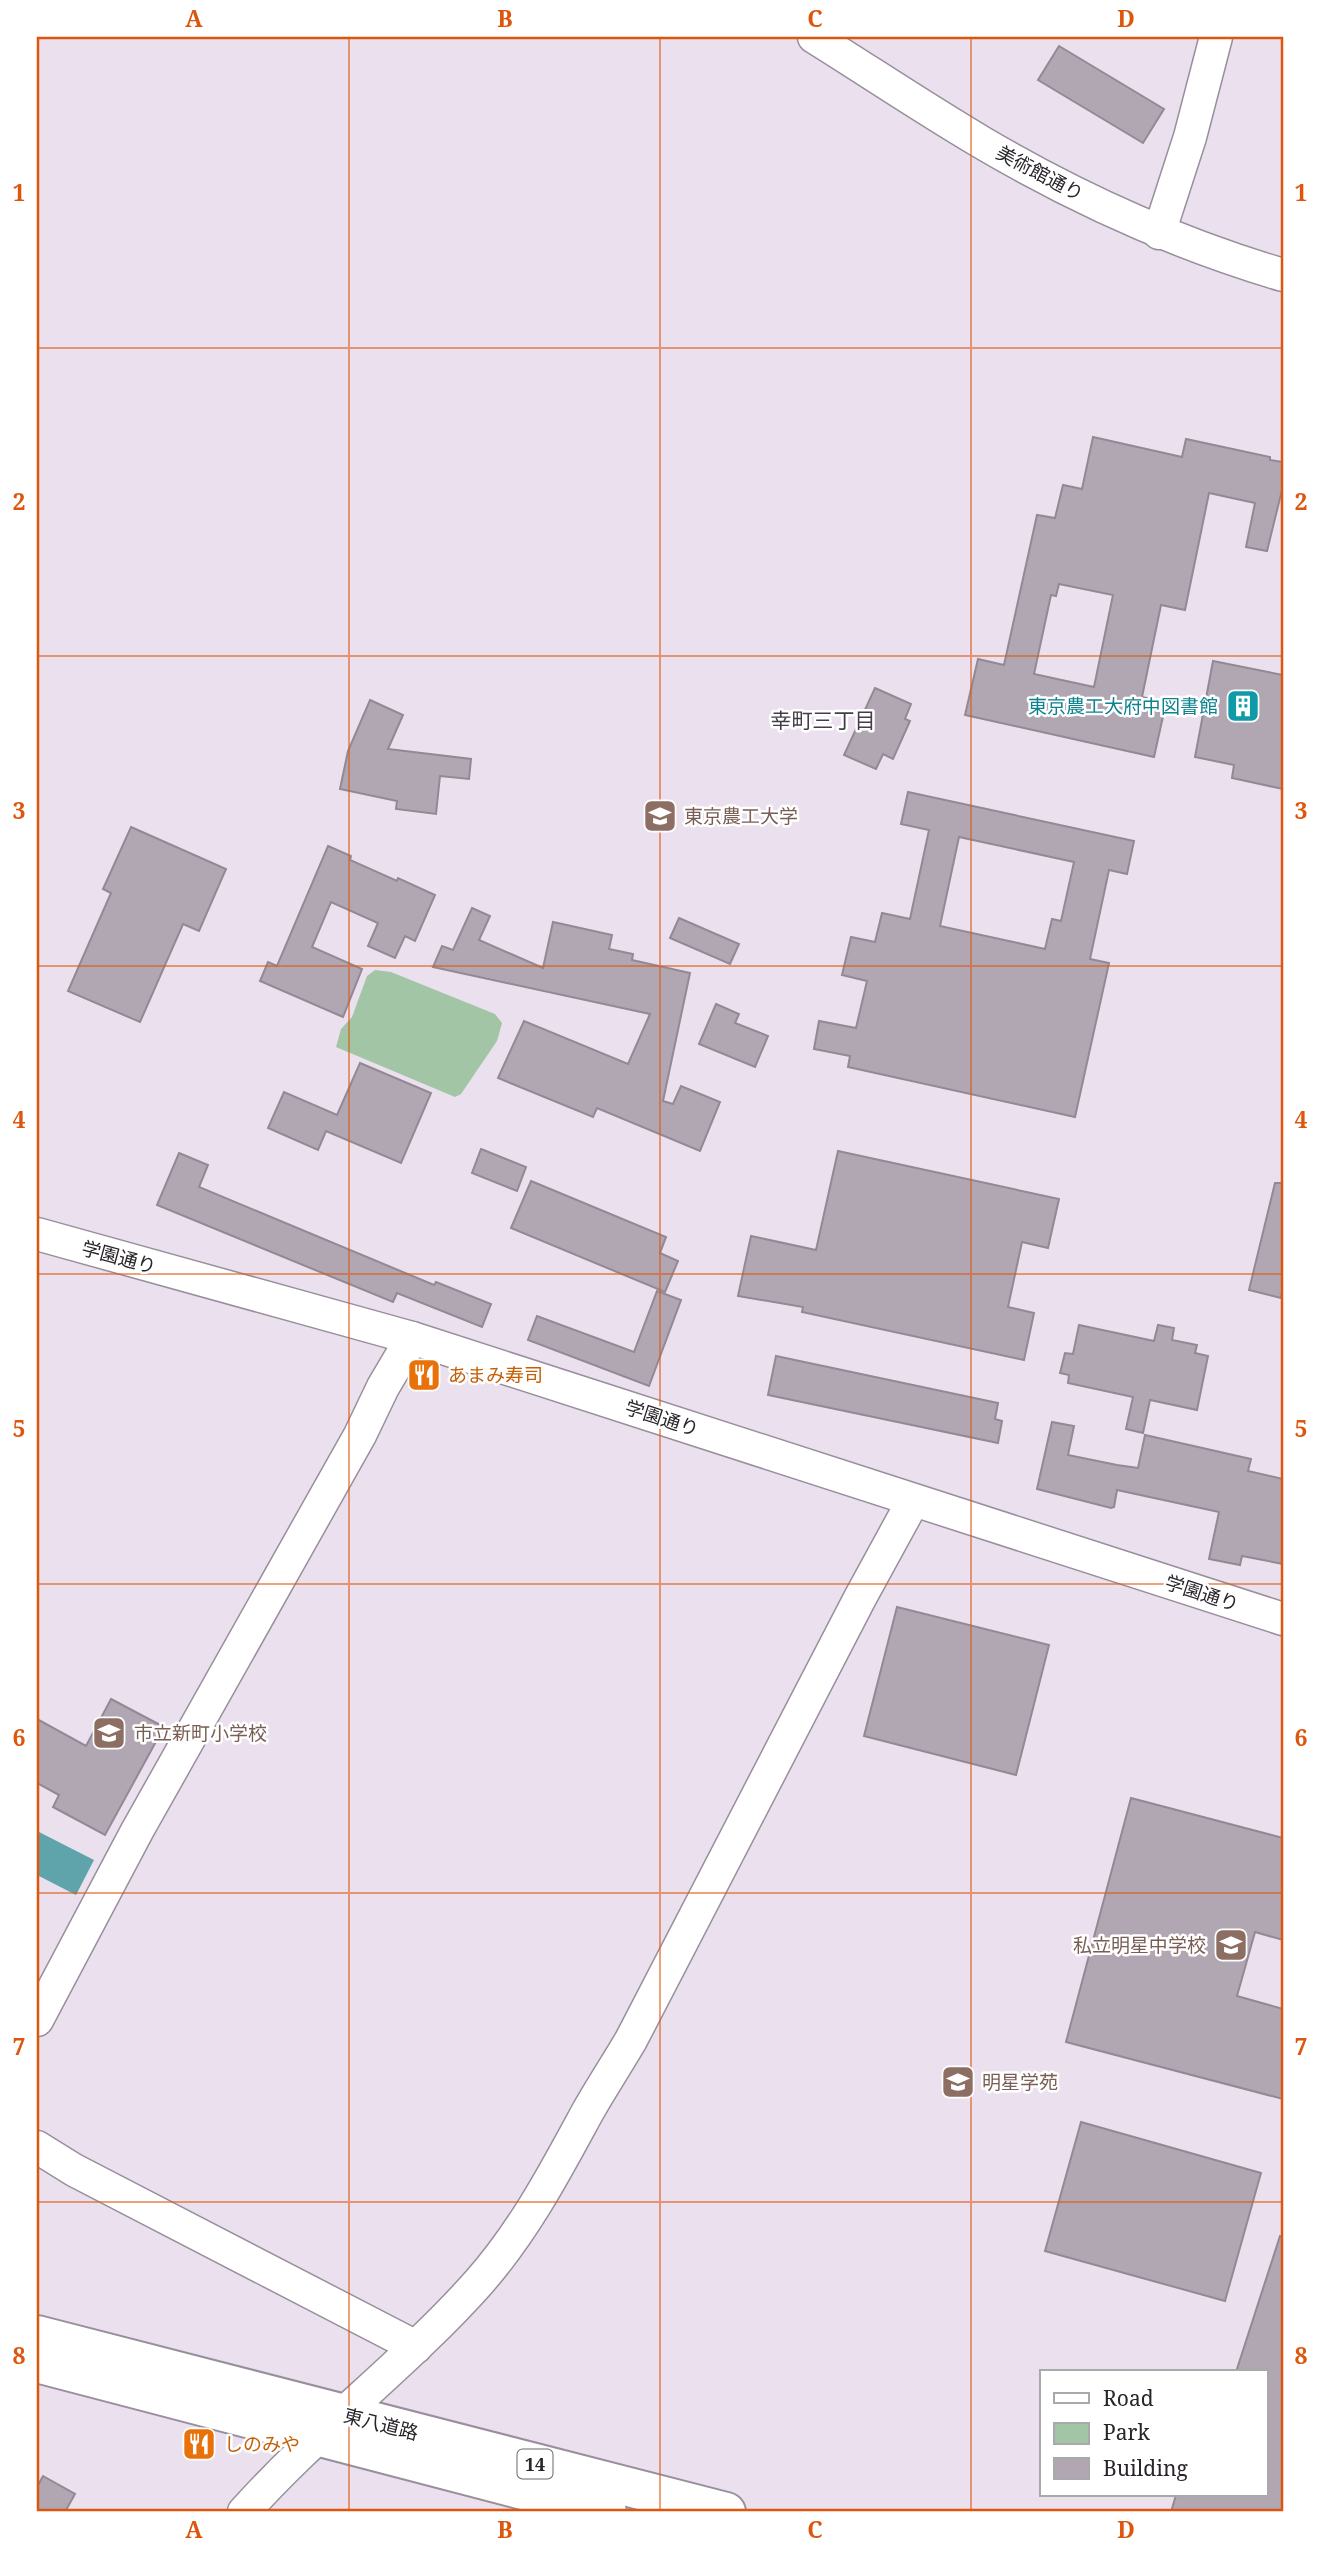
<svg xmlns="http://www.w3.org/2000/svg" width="1320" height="2549" viewBox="0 0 1320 2549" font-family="'Noto Serif','Noto Sans JP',serif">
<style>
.green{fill:#a2c6a5}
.water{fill:#5fa4aa}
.building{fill:#b1a7b3;stroke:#928995;stroke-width:2;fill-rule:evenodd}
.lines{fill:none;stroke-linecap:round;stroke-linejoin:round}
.minor-casing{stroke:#998f9c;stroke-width:35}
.major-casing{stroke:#998f9c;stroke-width:42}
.minor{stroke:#fff;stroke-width:32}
.major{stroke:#fff;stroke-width:38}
.grid{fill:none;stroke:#de560e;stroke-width:2;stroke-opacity:0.55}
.labels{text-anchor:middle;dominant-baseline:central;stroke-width:5;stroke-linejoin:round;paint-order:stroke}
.shield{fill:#fff;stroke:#69666a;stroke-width:2}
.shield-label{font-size:18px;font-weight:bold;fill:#29252a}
.street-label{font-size:19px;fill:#29252a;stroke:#fff}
.culture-label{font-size:19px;fill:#0d838f;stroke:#fff;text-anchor:end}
.education-label{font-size:19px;fill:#785e54;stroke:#fff;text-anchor:start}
.food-label{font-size:19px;fill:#c56008;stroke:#fff;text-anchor:start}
.neighbourhood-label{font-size:21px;fill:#443c46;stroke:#fff}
.neatline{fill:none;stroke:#de560e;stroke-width:2.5}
.grid-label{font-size:23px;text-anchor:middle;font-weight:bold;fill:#de560e}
</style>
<rect width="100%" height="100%" fill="#ebe0ee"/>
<!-- green -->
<path class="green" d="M375 970 391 972 495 1014 502 1023 497 1041 461 1094 455 1097 336 1047 341 1029 352 1017 367 976Z"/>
<!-- water -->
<path class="water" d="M37 1831 94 1860 76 1895 37 1875Z"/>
<!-- building -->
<g class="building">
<path d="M1059 46 1164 109 1143 143 1038 80Z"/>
<path d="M1093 437 1182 457 1186 439 1270 457V460L1283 462V486L1267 551 1246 547 1255 503 1209 493 1185 610 1161 605 1142 697 1166 703 1154 757 965 715 978 659 1004 665 1037 515 1055 518 1063 485 1082 489ZM1059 584 1113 595 1094 687 1034 674 1051 595 1056 596Z"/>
<path d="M1213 661 1283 675V789L1232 778 1234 765 1195 757Z"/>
<path d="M875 688 911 704 905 719 910 721 893 759 883 754 876 769 844 755Z"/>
<path d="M370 700 403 715 388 749 471 759 469 779 440 776 436 814 396 809 397 801 340 789 348 751Z"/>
<path d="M908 792 1134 841 1127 874 1109 870 1090 959 1109 963 1075 1117 848 1067 850 1056 814 1049 819 1021 856 1028 867 981 842 975 851 937 875 942 882 913 910 919 929 830 901 824ZM959 837 1074 862 1061 921 1052 919 1045 949 940 926Z"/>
<path d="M131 827 226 869 199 931 183 924 140 1022 68 991 111 893 103 889Z"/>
<path d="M328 846 351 856 350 860 397 881 398 878 435 895 415 941 405 936 395 958 368 946 378 923 331 902 312 947 362 969 343 1017 260 981 268 962 277 966Z"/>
<path d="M472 908 490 916 479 940 543 968 553 922 612 935 609 949 633 954 632 960 690 973 663 1101 673 1104 681 1086 720 1102 700 1151 597 1108 593 1117 498 1078 524 1021 628 1064 650 1014 433 967 442 946 453 950Z"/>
<path d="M679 918 739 944 730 964 670 938Z"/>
<path d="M716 1004 739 1014 735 1023 768 1036 755 1067 699 1044Z"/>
<path d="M360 1063 431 1093 401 1163 326 1131 318 1150 268 1128 284 1092 337 1115Z"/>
<path d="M481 1149 526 1167 517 1191 472 1173Z"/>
<path d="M838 1151 1059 1199 1048 1248 1022 1242 1008 1307 1034 1313 1024 1360 802 1312 803 1307 738 1296 751 1236 816 1250Z"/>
<path d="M179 1153 208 1165 199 1187 434 1285 436 1282 491 1304 482 1327 397 1293 393 1302 157 1205Z"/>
<path d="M531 1181 666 1237 660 1253 678 1261 665 1292 511 1228Z"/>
<path d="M1275 1183H1283V1288L1281 1298 1249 1290Z"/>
<path d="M657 1291 681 1300 649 1386 528 1340 537 1316 634 1352Z"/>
<path d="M1079 1325 1154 1341 1158 1325 1174 1328 1172 1340 1197 1345 1195 1353 1208 1356 1197 1410 1150 1400 1143 1433 1126 1429 1133 1397 1068 1383 1069 1375 1060 1373 1065 1353 1073 1354Z"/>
<path d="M776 1356 998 1403 995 1419 1002 1421 998 1443 768 1395Z"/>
<path d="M1052 1422 1074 1426 1068 1455 1117 1465 1138 1468 1145 1435 1251 1459 1248 1471 1283 1479V1564L1242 1556 1240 1565 1209 1559 1219 1512 1117 1490 1114 1507 1111 1508 1037 1489Z"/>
<path d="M897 1607 1049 1645 1016 1775 864 1736Z"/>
<path d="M111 1699 164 1727 105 1835 53 1807 59 1795 37 1783V1719L86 1746Z"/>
<path d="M1131 1798 1283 1838V1940L1255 1932 1237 1996 1283 2009V2099L1066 2042Z"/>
<path d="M1081 2122 1261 2173 1225 2301 1045 2251Z"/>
<path d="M1280 2236 1283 2237V2512H1171L1176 2495H1266V2372H1236Z"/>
<path d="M43 2476 75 2494 65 2512H37V2487Z"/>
</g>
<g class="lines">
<defs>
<g id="minor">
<path d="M814 37C870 72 925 109 981 142 1076 198 1178 244 1283 275"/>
<path d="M1159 233 1190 137 1216 37"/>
<path d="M37 1234 412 1338 1283 1619"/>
<path d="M37 2020 137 1831 360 1435 383 1387 412 1338"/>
<path d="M37 2147 74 2170 416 2347"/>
<path d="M244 2512C317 2430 406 2364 479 2282 524 2231 555 2172 587 2113 601 2088 617 2064 631 2040L860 1598 913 1501"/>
</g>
<g id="major">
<path d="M37 2335 726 2512"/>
<path d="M37 2363 607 2512"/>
</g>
</defs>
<!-- minor casing -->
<use href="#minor" class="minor-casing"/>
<!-- major casing -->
<use href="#major" class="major-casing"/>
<!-- minor -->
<use href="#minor" class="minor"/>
<!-- major -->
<use href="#major" class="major"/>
</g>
<!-- grid -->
<path class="grid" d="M349 37V2512M660 37V2512M971 37V2512M37 348H1283M37 656H1283M37 966H1283M37 1274H1283M37 1584H1283M37 1893H1283M37 2202H1283"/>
<!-- icons -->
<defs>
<symbol id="building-square" viewBox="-11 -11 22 22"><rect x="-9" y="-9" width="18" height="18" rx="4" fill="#0f9aa8" stroke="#fff"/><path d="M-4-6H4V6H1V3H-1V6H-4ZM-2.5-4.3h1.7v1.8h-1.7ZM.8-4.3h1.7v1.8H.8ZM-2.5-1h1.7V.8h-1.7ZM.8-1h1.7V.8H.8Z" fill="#fff"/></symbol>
<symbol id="university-square" viewBox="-11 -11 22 22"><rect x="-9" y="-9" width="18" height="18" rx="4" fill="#8d6e63" stroke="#fff"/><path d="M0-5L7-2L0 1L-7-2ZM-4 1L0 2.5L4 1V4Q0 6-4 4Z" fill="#fff"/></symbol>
<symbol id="restaurant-square" viewBox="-11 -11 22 22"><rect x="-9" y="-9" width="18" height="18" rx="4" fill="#e8710a" stroke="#fff"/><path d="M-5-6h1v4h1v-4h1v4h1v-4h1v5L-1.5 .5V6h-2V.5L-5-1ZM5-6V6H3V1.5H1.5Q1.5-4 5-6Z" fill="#fff"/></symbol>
<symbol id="school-square" viewBox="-11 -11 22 22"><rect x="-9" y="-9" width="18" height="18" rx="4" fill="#8d6e63" stroke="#fff"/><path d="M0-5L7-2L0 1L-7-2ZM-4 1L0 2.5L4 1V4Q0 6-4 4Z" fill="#fff"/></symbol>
</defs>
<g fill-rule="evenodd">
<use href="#building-square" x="1224" y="687" width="38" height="38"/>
<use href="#university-square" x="641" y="797" width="38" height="38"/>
<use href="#restaurant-square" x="405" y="1356" width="38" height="38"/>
<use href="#school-square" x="90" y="1714" width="38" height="38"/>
<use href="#school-square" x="1212" y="1926" width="38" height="38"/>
<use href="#school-square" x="939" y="2063" width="38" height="38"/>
<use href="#restaurant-square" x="180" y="2425" width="38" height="38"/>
</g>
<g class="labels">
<!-- shield labels -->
<rect class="shield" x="517.5" y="2449.5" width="35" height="29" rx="5"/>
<g class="shield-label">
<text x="535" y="2464">14</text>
</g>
<!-- street labels -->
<g class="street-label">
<text transform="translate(1040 173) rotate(28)">美術館通り</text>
<text transform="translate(119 1257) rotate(15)">学園通り</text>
<text transform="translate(662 1418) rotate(18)">学園通り</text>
<text transform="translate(1202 1593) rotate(18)">学園通り</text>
<text transform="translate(381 2424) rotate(14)">東八道路</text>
</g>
<!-- culture labels -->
<g class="culture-label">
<text x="1218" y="706">東京農工大府中図書館</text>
</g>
<!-- education labels -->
<g class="education-label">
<text x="684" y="816">東京農工大学</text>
<text x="134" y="1733">市立新町小学校</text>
<text x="1206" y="1945" text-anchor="end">私立明星中学校</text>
<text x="982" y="2082">明星学苑</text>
</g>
<!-- food labels -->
<g class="food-label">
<text x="448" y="1375">あまみ寿司</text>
<text x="224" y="2444">しのみや</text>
</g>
<!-- neighbourhood labels -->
<g class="neighbourhood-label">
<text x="823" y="720">幸町三丁目</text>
</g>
</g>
<!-- border -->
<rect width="1320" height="2549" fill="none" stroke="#ffffff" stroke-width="77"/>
<!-- legend -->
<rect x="1040" y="2370" width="228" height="126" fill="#ffffff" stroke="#a9a8aa" stroke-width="2"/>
<rect x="1054" y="2393" width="35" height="10" fill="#ffffff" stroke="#a9a8aa" stroke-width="2"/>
<text x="1103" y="2406" font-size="21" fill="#29252a">Road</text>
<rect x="1054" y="2423" width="35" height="21" fill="#a2c6a5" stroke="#a9a8aa" stroke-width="2"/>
<text x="1103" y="2440" font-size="21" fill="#29252a">Park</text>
<rect x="1054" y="2458" width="35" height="21" fill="#b1a7b3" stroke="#a9a8aa" stroke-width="2"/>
<text x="1103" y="2476" font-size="21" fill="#29252a">Building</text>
<rect x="38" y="38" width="1244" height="2472" class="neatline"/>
<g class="grid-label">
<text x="194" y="27">A</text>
<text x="505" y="27">B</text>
<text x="815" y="27">C</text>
<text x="1126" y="27">D</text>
<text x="19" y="201">1</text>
<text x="1301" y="201">1</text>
<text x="19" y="510">2</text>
<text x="1301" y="510">2</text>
<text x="19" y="819">3</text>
<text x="1301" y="819">3</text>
<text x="19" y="1128">4</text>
<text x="1301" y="1128">4</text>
<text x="19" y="1437">5</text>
<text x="1301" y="1437">5</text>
<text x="19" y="1746">6</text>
<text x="1301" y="1746">6</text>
<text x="19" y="2055">7</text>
<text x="1301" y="2055">7</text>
<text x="19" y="2364">8</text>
<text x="1301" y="2364">8</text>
<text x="194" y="2538">A</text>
<text x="505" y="2538">B</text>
<text x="815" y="2538">C</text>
<text x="1126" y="2538">D</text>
</g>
</svg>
